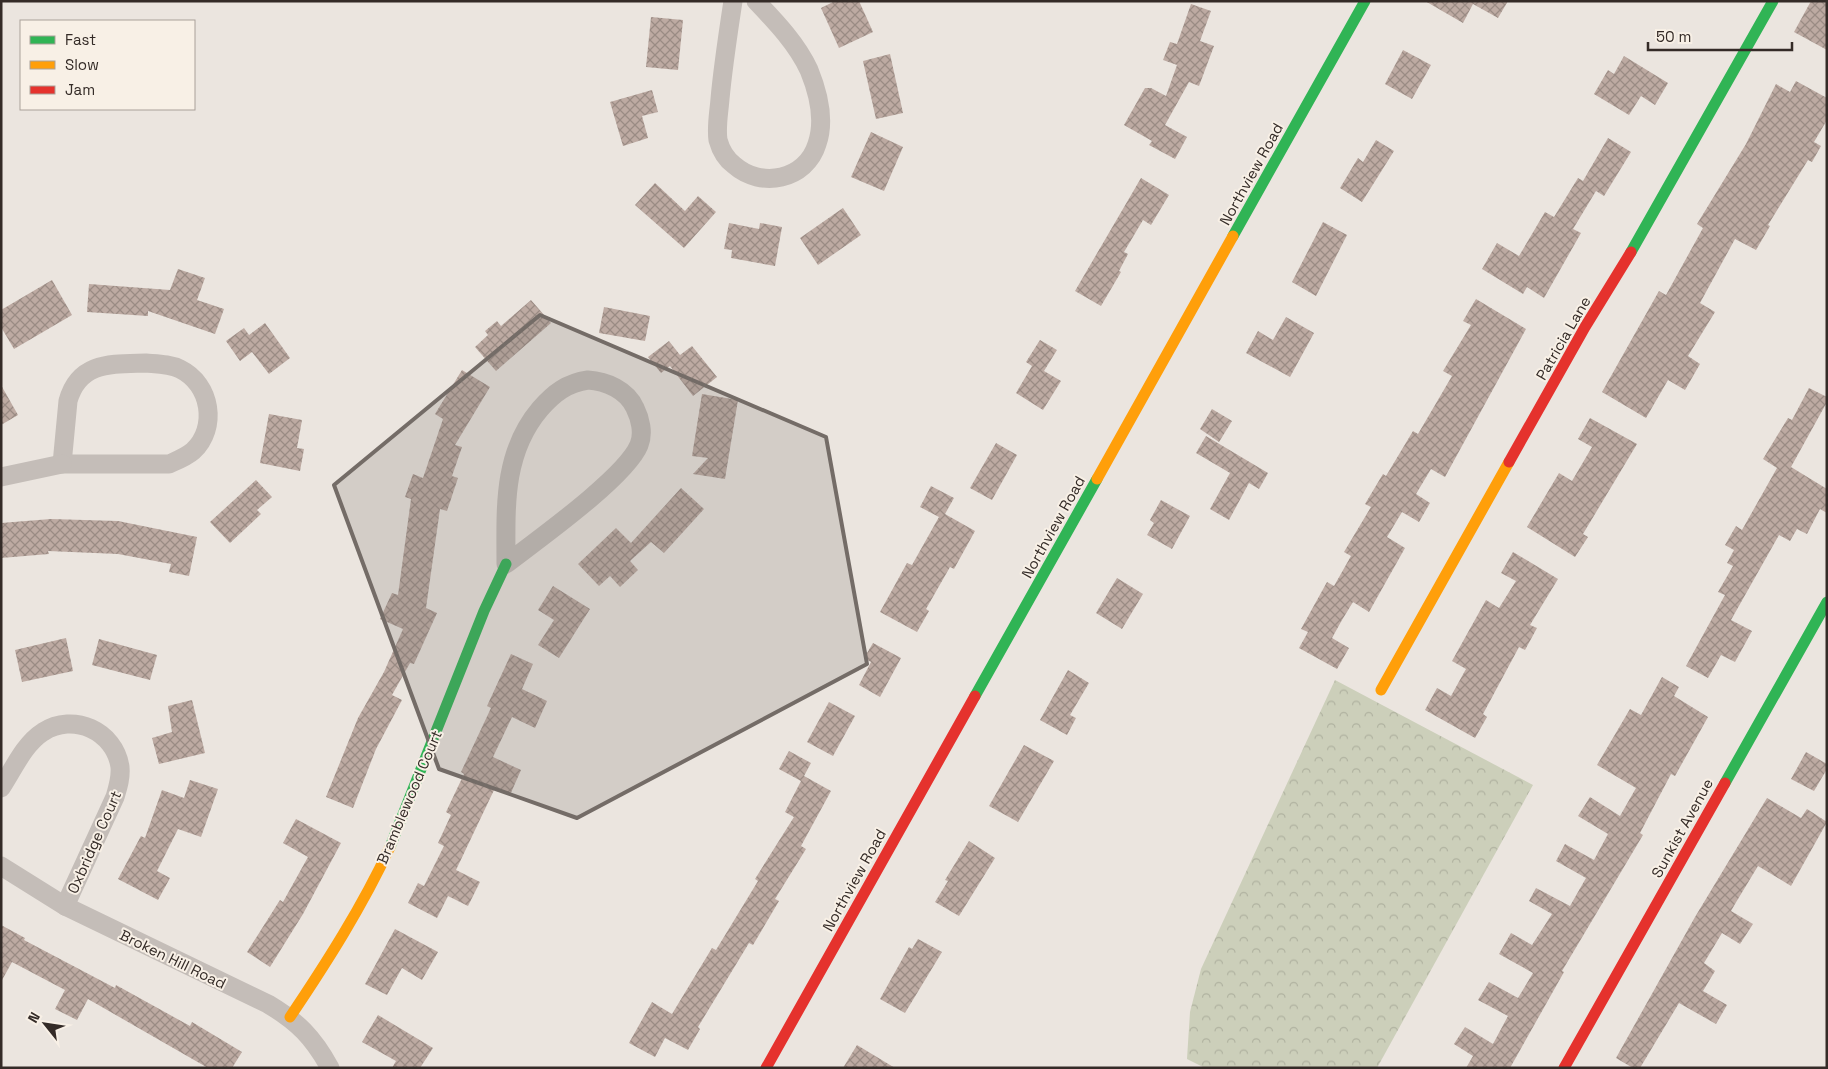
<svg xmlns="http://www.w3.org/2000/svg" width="1828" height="1069" viewBox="0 0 1828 1069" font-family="'Space Grotesk',sans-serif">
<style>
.forest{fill:url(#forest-crowns)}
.building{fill:url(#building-cross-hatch)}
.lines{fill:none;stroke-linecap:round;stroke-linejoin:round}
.street{stroke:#c4bdb8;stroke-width:19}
.fast{stroke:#30b455;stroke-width:11}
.slow{stroke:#ff9f0a;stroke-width:11}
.jam{stroke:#e5322d;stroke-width:11}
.marked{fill:#746c67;fill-opacity:0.2;stroke:#746c67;stroke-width:4;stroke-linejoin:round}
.labels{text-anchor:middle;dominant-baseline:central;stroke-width:4;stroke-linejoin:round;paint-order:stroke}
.street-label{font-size:15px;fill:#342b27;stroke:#f8f0e6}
</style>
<defs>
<pattern id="forest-crowns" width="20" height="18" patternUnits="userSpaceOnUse" patternTransform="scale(1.25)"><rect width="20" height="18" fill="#cccfba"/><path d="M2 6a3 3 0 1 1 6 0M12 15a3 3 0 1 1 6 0" fill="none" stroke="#b0b2a0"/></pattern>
<pattern id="building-cross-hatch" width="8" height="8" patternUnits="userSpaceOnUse" patternTransform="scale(1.25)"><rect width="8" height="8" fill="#bdaaa2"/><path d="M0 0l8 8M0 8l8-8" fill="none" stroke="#9a8b84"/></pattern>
</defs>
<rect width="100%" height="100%" fill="#ebe5df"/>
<!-- forest -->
<path class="forest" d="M1335 680 1533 785 1377 1068H1205L1187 1059 1190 1012 1201 969Z"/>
<!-- building -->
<g class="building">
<path d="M835 1H859L873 32 839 48 821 8Z"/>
<path d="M1425 1H1508L1498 18 1473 4 1463 23Z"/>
<path d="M1811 1H1827V50L1794 32Z"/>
<path d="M1191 4 1211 11 1200 41 1214 46 1199 86 1189 82 1165 125 1187 137 1175 159 1149 145 1152 141 1124 125 1145 88H1151L1166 96 1177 65 1163 60 1170 42 1177 44Z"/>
<path d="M651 17 683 20 678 70 646 67Z"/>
<path d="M1403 50 1431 65 1412 99 1385 84Z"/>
<path d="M890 54 903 113 876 119 863 61Z"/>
<path d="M1624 56 1668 83 1655 105 1641 96 1629 115 1594 94 1608 70 1614 74Z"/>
<path d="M1796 81 1827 98V120L1814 142 1821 146 1812 162 1808 160 1768 225 1770 226 1756 250 1735 239 1700 303 1715 312 1688 356 1700 364 1685 390 1668 380 1646 418 1602 392 1659 291 1666 295 1703 228 1697 224 1746 144 1776 84 1790 92Z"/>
<path d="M652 90 658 112 642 116 648 138 623 146 610 102Z"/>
<path d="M871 132 903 147 884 191 851 177Z"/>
<path d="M1608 138 1631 152 1604 196 1596 191 1573 229 1581 233 1544 298 1527 287 1523 294 1482 269 1497 243 1519 256 1545 212 1554 217 1578 178 1583 181Z"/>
<path d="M1376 140 1394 151 1362 202 1340 188 1358 158 1363 162Z"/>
<path d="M1141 178 1169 195 1151 225 1143 220 1124 252 1128 254 1119 271 1121 272 1101 306 1075 291Z"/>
<path d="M655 183 685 211 698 196 716 212 684 248 635 205Z"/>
<path d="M843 208 861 235 818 265 800 238Z"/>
<path d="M1323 222 1347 235 1316 296 1292 282Z"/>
<path d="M729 223 759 229 760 223 782 227 775 266 731 258 732 250 724 249Z"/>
<path d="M178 269 205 278 197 300 224 309 215 334 148 311V316L87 312 89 284 170 290Z"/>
<path d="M52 280 72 315 14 349 1 327V310Z"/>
<path d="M1476 299 1526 329 1445 477 1431 469 1416 494 1430 503 1419 522 1402 512 1387 537 1405 548 1369 612 1353 602 1342 620 1332 638 1349 648 1337 669 1299 648 1308 632 1301 629 1327 582 1334 586 1351 556 1344 552 1371 507 1365 504 1383 474 1386 476 1413 431 1418 434 1452 376 1443 371 1471 325 1463 321Z"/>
<path d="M531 300 551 323 496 371 475 347 488 335 485 331 497 321 501 326Z"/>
<path d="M604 307 650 316 645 341 599 333Z"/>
<path d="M1286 317 1314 333 1290 377 1246 353 1258 331 1273 340Z"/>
<path d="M265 323 290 358 269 374 252 352 240 361 226 341 244 328 249 335Z"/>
<path d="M1040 340 1057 350 1044 371 1061 381 1043 410 1016 393 1032 366 1026 362Z"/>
<path d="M669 341 680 355 692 346 717 377 693 396 670 366 661 373 648 357Z"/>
<path d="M462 370 490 387 455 445 462 447 452 476 458 478 447 511 440 509 426 608 437 613 414 664 410 663 392 695 402 700 376 749 353 808 326 797 358 718 384 672 403 629 380 619 392 593 398 595 411 499 405 497 413 474 423 478 443 419 435 414Z"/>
<path d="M1 385 18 415 1 425Z"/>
<path d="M1809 388 1827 397V402L1791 467 1827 489V513L1820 509 1807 534 1797 529 1790 541 1779 535 1731 620 1752 631 1735 662 1721 655 1708 678 1686 666 1725 595 1718 592 1733 566 1727 563 1734 550 1725 545 1736 526 1742 530 1777 468 1763 459 1788 418 1792 420Z"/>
<path d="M702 394 738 400 725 479 693 474 708 458 692 456Z"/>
<path d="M1212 409 1232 421 1219 442 1200 429Z"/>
<path d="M269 414 302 420 297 448 304 449 300 471 260 463Z"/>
<path d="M1590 418 1637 444 1583 534 1588 537 1575 557 1527 527 1559 473 1572 481 1592 447 1578 439Z"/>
<path d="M1206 436 1268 473 1259 489 1249 483 1229 520 1210 509 1230 473 1196 453Z"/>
<path d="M996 443 1017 455 992 500 970 488Z"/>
<path d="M256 480 272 497 257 510 261 514 230 543 210 522Z"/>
<path d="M931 486 954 498 945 514 975 531 954 569 950 567 926 609 929 611 917 632 880 612 907 563 912 565 939 517 920 507Z"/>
<path d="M681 488 704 509 664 553 651 542 630 561 638 570 620 587 610 576 599 586 578 564 616 528 631 543Z"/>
<path d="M1161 500 1190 516 1172 549 1147 535 1154 523 1150 520Z"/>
<path d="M51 519 118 521 197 537 189 576 169 572 171 564 118 554 48 551 49 554 1 558V523Z"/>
<path d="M1513 552 1558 579 1530 625 1537 628 1525 650 1519 647 1483 714 1487 717 1475 738 1425 710 1437 688 1451 696 1466 669 1452 661 1486 600 1499 608 1516 581 1501 573Z"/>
<path d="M1117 578 1143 594 1122 629 1096 613Z"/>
<path d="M553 586 590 609 559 658 538 645 554 620 538 610Z"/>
<path d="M66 638 73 671 22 682 15 650Z"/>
<path d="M99 639 157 655 150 680 92 665Z"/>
<path d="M873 643 901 658 880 697 859 685 871 662 864 658Z"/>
<path d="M511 654 533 664 522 689 547 701 535 728 512 717 493 757 521 770 510 795 495 788 456 870 480 882 468 906 448 896 437 918 408 903 418 883 424 886 444 846 438 843 451 815 446 812 464 774 461 772 491 708 487 706Z"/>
<path d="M1068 670 1089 683 1070 715 1076 718 1067 735 1040 720Z"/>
<path d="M1662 677 1679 687 1674 696 1708 717 1675 776 1671 774 1640 833 1643 835 1562 971 1564 972 1510 1068H1466L1473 1056 1454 1044 1465 1027 1493 1044 1508 1016 1478 1000 1489 982 1518 998 1533 973 1499 954 1511 933 1532 945 1552 914 1529 901 1536 888 1570 906 1586 878 1556 861 1565 844 1594 860 1608 834 1578 816 1590 797 1620 816 1636 788 1597 765 1630 709 1641 715Z"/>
<path d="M192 700 205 753 159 764 152 738 172 732 168 706Z"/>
<path d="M829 702 855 716 833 756 807 742Z"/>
<path d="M1024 745 1054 761 1018 822 989 806Z"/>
<path d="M789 751 811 763 804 776 831 791 801 846 806 849 775 899 779 901 753 945 749 943 698 1027 700 1029 688 1050 665 1038 655 1057 629 1043 652 1002 672 1014 712 948 716 950 758 881 755 879 794 817 785 812 801 781 779 769Z"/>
<path d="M1806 752 1827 764V769L1814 791 1791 779Z"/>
<path d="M190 780 218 789 201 837 178 829 157 871 170 878 158 900 118 879 141 836 145 838 162 790 184 798Z"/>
<path d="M1767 798 1801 818 1807 809 1827 822 1791 886 1758 866 1735 904 1731 911 1753 924 1740 944 1722 933 1704 963 1715 971 1703 991 1727 1005 1716 1024 1679 1003 1640 1068H1633L1616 1058 1695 917Z"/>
<path d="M296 819 341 843 303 914 270 967 247 952 280 900 283 902 308 857 283 843Z"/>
<path d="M969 841 995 858 959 916 935 902 948 881 945 880Z"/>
<path d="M1 925 25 938 24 940 115 988 116 985 190 1026 192 1022 242 1052 232 1068H208L88 999 77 1020 55 1009 65 990 12 962 1 982Z"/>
<path d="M395 929 438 952 422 980 402 968 387 995 365 984Z"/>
<path d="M918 939 942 952 905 1013 880 999 909 947 912 949Z"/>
<path d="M378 1015 433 1048 420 1068H392L396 1061 362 1042Z"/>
<path d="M857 1045 895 1068H843Z"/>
</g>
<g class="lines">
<!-- street -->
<g class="street">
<path d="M733 1C728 34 723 66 720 99 719 112 716 127 718 140 721 151 726 159 734 165 761 189 806 180 817 144 825 121 818 92 809 70 797 44 776 22 756 1"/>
<path d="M146 363C158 364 170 364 180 369 211 384 218 428 193 451 186 457 178 460 169 464H62L68 401C79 361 112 364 146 363Z"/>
<path d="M588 380C606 381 627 390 635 408 640 418 644 433 639 445 626 477 536 541 506 564 506 509 502 454 540 409 554 393 567 383 588 380Z"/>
<path d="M1 477 62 464"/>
<path d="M1 788C13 770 24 744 43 732 73 712 115 731 120 767 121 778 118 787 115 797L65 906"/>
<path d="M1 866 65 906 268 1004C298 1022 313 1037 330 1068"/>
</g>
<!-- fast -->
<g class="fast">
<path d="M1233 236 1365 1"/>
<path d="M1631 252 1773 1"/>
<path d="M975 696 1097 479"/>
<path d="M1725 783 1827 602"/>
<path d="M390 847 484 611 506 564"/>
</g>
<!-- slow -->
<g class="slow">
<path d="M1097 479 1233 236"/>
<path d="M1381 690 1509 462"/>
<path d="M290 1017C327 962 362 907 390 847"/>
</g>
<!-- jam -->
<g class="jam">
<path d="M1509 462 1585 327 1631 252"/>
<path d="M766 1068 975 696"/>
<path d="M1564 1068 1725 783"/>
</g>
</g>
<!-- marked area -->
<path class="marked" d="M540 315 826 437 867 664 577 818 439 769 334 485Z"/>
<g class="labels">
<!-- street labels -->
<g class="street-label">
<text transform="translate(1251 174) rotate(-61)">Northview Road</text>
<text transform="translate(1563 338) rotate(-60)">Patricia Lane</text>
<text transform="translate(1053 527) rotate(-61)">Northview Road</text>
<text transform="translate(409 797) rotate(-67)">Bramblewood Court</text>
<text transform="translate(1682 828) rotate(-61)">Sunkist Avenue</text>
<text transform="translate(94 842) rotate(-66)">Oxbridge Court</text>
<text transform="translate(854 880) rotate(-61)">Northview Road</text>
<text transform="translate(173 959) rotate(26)">Broken Hill Road</text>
</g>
</g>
<!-- border -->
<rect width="1828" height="1069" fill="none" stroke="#342b27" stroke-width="5"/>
<!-- legend -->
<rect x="20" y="20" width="175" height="90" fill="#f8f0e6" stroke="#aaa19a"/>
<rect x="30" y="36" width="25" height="8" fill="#30b455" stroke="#aaa19a"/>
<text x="65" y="45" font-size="15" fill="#342b27">Fast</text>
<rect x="30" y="61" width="25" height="8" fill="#ff9f0a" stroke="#aaa19a"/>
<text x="65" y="70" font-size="15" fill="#342b27">Slow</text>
<rect x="30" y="86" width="25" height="8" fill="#e5322d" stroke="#aaa19a"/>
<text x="65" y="95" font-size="15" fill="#342b27">Jam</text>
<!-- north arrow -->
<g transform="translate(45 1024) rotate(300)" stroke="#f8f0e6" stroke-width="4" paint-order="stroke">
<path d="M0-4L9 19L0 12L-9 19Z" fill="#342b27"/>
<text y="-8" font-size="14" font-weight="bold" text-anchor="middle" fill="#342b27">N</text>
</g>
<!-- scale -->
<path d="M1648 42v8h144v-8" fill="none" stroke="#342b27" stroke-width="2.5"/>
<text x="1656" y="42" font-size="15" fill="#342b27" stroke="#f8f0e6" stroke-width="4" paint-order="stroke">50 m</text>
</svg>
